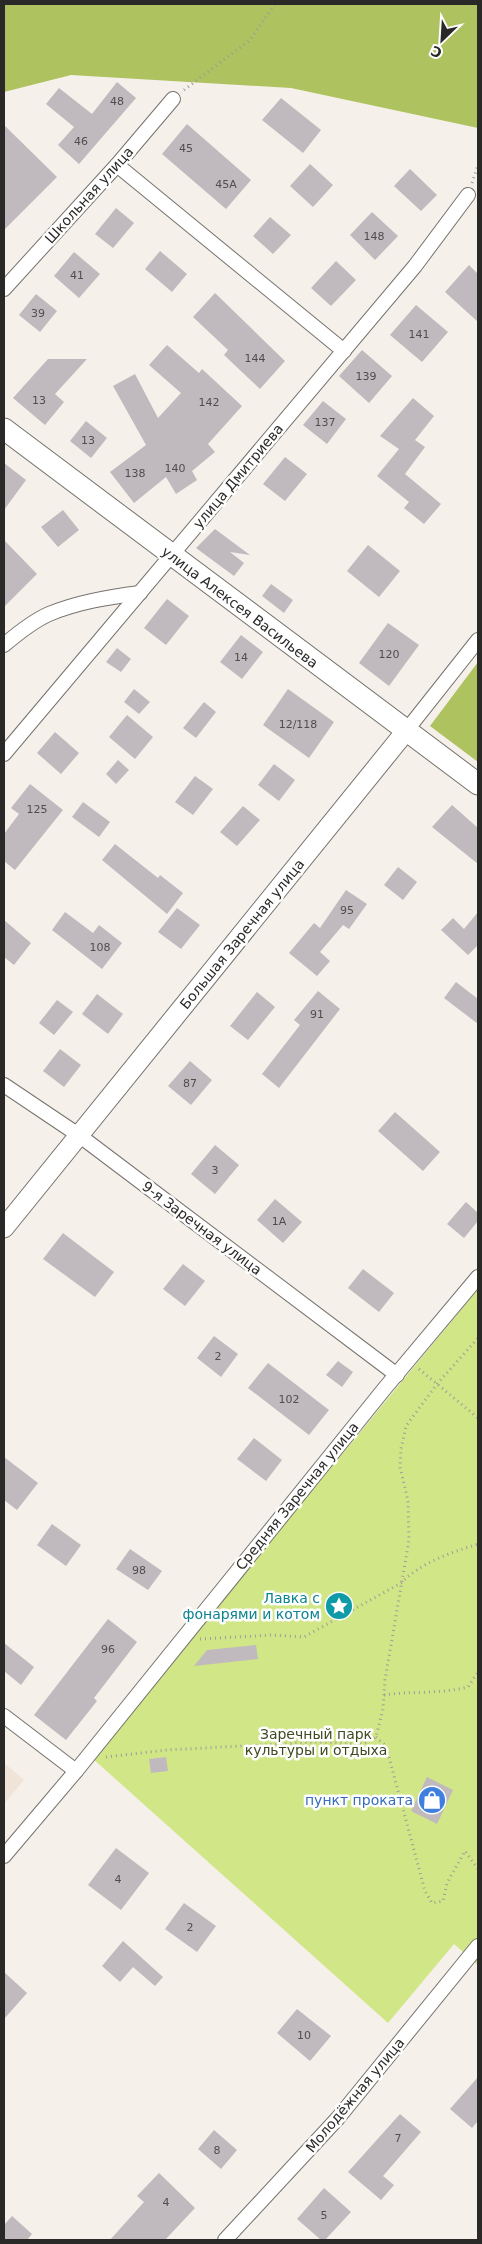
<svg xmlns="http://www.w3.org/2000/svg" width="482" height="2244" viewBox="0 0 482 2244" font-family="'DejaVu Sans',sans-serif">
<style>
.built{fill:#f0e4d9}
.green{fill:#d1e687}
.forest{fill:#aec25f}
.building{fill:#c0babf}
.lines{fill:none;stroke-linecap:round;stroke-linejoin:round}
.street-casing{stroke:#76726d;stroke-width:16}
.secondary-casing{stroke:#76726d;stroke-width:21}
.primary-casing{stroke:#76726d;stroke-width:23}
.path{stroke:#a19c98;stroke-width:3;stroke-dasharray:1 4;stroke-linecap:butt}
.street{stroke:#fff;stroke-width:14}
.secondary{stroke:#fff;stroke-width:19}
.primary{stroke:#fff;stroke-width:21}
.labels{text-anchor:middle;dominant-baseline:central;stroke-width:5;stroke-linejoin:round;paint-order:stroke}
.number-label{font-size:11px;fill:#504d4d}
.street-label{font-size:14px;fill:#2b2927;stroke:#fefefe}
.culture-label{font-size:14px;fill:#0d838f;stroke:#fefefe;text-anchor:end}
.park-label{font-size:14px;fill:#3f481f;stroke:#fefefe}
.shop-label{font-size:14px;fill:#366cbe;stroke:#fefefe;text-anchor:end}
</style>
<rect width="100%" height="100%" fill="#f6f0ea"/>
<!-- built -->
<path class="built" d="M4 1763 24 1780 4 1804Z"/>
<!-- green -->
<path class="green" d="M478 1289V1965L454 1944 388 2023 92 1758Z"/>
<!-- forest -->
<g class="forest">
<path d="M4 4H478V128L291 88 71 75 4 92Z"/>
<path d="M478 662V762L430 726Z"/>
</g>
<!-- building -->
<g class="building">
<path d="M117 82 136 98 79 164 58 145 74 127 46 104 59 88 92 114Z"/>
<path d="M281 98 321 130 303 153 262 120Z"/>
<path d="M187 124 251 180 226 209 162 154Z"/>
<path d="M4 125 57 177 4 230Z"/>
<path d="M310 164 333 185 313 207 290 186Z"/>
<path d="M410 169 437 195 421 211 394 186Z"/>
<path d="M116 208 134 223 113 248 95 234Z"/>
<path d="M372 212 398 236 375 260 350 235Z"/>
<path d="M270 217 291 235 273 254 253 236Z"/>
<path d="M160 251 187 274 172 292 145 269Z"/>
<path d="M74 252 100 274 79 298 54 276Z"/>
<path d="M336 261 356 280 331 306 311 288Z"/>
<path d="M469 265 478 274V322L445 292Z"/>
<path d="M215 293 285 361 260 389 224 355 228 350 193 317Z"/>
<path d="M36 294 57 311 40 332 19 315Z"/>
<path d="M416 305 448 332 422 362 390 335Z"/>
<path d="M167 345 199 373 202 369 242 406 208 444 215 452 192 471 197 480 176 494 166 477 134 503 110 472 146 445 113 386 135 374 158 418 181 393 149 365Z"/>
<path d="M362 350 392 376 369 403 339 376Z"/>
<path d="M48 359H87L55 394 64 402 45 425 13 398Z"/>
<path d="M413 398 434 416 415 440 425 447 405 474 441 504 424 524 404 508 409 502 377 476 399 449 380 436Z"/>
<path d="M323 401 346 419 327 444 303 425Z"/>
<path d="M86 421 107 438 91 458 70 441Z"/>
<path d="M285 457 307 474 285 501 263 484Z"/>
<path d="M4 463 26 480 4 510Z"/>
<path d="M63 510 79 530 58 547 41 527Z"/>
<path d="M215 529 250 555 230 552 244 563 234 576 196 548Z"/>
<path d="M4 540 37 574 4 607Z"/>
<path d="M368 545 400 571 379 597 347 571Z"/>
<path d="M271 584 293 600 284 613 262 596Z"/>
<path d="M167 599 189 616 166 645 144 628Z"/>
<path d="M388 623 419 645 389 686 359 663Z"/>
<path d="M241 635 263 652 242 679 220 662Z"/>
<path d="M117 648 131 659 121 672 106 662Z"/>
<path d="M134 689 150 702 139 714 124 702Z"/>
<path d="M288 689 334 722 309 758 263 725Z"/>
<path d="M204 702 216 712 196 738 183 728Z"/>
<path d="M127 715 153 737 135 759 109 737Z"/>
<path d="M55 732 79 753 61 774 37 753Z"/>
<path d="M118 760 129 770 116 784 106 774Z"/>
<path d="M274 764 295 780 279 801 258 785Z"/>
<path d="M195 776 213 789 193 815 175 802Z"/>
<path d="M30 784 63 810 15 870 4 861V834L19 814 11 808Z"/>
<path d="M83 802 110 822 99 837 72 817Z"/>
<path d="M452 805 478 828V864L432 827Z"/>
<path d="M243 806 260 820 237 846 220 832Z"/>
<path d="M115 844 158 878 160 875 183 893 167 914 102 860Z"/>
<path d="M398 867 417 882 403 900 384 885Z"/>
<path d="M346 890 367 904 349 929 343 925 320 952 330 961 317 976 289 953 314 923 320 928Z"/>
<path d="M177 908 200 925 181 949 158 932Z"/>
<path d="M65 912 93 933 99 925 122 943 102 969 52 930Z"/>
<path d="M478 912V945L468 955 441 930 453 918 464 929Z"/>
<path d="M4 920 31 943 14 965 4 957Z"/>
<path d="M456 982 478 999V1024L444 998Z"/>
<path d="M318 991 340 1009 279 1088 262 1074 300 1025 294 1020Z"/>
<path d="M257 992 275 1007 248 1040 230 1026Z"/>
<path d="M97 994 123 1014 108 1034 82 1014Z"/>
<path d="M57 1000 73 1012 54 1035 39 1023Z"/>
<path d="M60 1049 81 1065 64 1087 43 1071Z"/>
<path d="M190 1061 212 1080 191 1105 168 1086Z"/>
<path d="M395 1112 440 1152 423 1171 378 1131Z"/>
<path d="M215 1145 239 1165 215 1194 191 1174Z"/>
<path d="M275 1199 302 1222 283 1243 257 1220Z"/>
<path d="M466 1202 478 1213V1221L464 1238 447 1224Z"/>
<path d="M63 1233 114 1272 95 1297 43 1259Z"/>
<path d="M183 1264 205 1281 185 1306 163 1289Z"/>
<path d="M363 1269 394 1293 379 1312 348 1288Z"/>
<path d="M214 1336 238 1354 221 1377 197 1358Z"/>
<path d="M338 1361 353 1372 342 1387 326 1375Z"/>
<path d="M268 1363 329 1410 309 1435 248 1388Z"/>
<path d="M254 1438 282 1460 266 1481 237 1459Z"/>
<path d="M4 1457 38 1483 17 1510 4 1500Z"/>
<path d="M52 1524 81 1545 66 1566 37 1545Z"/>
<path d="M130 1549 162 1571 148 1590 116 1569Z"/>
<path d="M108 1619 137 1642 94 1698 97 1701 66 1740 34 1715Z"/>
<path d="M4 1643 34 1667 21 1685 4 1671Z"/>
<path d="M256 1645 258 1659 194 1666 207 1650Z"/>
<path d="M166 1757 168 1771 151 1773 149 1759Z"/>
<path d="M427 1777 453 1790 437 1824 411 1811Z"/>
<path d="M116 1848 149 1873 121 1910 88 1885Z"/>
<path d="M184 1903 216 1926 197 1952 165 1929Z"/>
<path d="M123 1941 163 1977 155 1986 133 1967 120 1982 102 1966Z"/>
<path d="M4 1972 27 1993 4 2019Z"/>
<path d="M297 2009 331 2036 310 2061 277 2033Z"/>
<path d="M478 2077V2121L472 2128 450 2109Z"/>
<path d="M400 2114 421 2132 383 2176 394 2185 381 2200 348 2172Z"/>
<path d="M214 2130 237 2150 221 2169 198 2149Z"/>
<path d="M159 2173 195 2208 165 2240H110L144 2202 137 2196Z"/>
<path d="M324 2188 351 2212 325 2240H321L297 2219Z"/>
<path d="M12 2216 32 2234 27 2240H4V2225Z"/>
</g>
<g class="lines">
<defs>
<g id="street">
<path d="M117 165 344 351"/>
<path d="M4 289 117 165 173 99"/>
<path d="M4 645C17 634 33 621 49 614 78 602 109 597 140 593"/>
<path d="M406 731 478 640"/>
<path d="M4 754 415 266 468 195"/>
<path d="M4 1085 80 1136 397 1375"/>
<path d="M4 1716 76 1771"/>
<path d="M4 1856 76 1771 385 1388 478 1277"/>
<path d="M225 2240 338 2118 478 1946"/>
</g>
<path id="secondary" d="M4 1228 406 731"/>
<path id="primary" d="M4 429 478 784"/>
</defs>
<!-- street casing -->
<use href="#street" class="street-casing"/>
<!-- secondary casing -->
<use href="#secondary" class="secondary-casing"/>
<!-- primary casing -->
<use href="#primary" class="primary-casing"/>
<!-- path -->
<g class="path">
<path d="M184 90 250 40 275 4"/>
<path d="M472 183 478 165"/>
<path d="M419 1369 478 1418"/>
<path d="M200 1639 272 1635 304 1637 401 1583C422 1562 450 1553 478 1544"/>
<path d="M384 1695C412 1691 441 1694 468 1687L478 1672"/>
<path d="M376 1737 386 1746 425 1891 432 1903 443 1901 447 1883 465 1851 478 1869"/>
<path d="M106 1757 167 1750 316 1742 363 1744 376 1737 383 1709 385 1680 409 1540 408 1501 400 1467 401 1449 406 1426 437 1384 478 1338"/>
</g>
<!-- street -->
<use href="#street" class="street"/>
<!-- secondary -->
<use href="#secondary" class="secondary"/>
<!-- primary -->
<use href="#primary" class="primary"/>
</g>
<!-- icons -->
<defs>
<symbol id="sight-disc" viewBox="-11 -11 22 22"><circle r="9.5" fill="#0f9aa8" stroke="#fefefe"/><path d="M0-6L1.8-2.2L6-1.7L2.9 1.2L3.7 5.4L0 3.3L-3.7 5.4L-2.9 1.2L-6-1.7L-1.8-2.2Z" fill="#fff"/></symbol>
<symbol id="shop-disc" viewBox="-11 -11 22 22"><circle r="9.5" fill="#3f7fe0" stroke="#fefefe"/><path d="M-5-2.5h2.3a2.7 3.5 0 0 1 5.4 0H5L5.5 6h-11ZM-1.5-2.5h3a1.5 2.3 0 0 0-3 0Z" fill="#fff"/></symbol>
</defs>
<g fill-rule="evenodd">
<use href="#sight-disc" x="323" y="1590" width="32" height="32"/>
<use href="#shop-disc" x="416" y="1784" width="32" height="32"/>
</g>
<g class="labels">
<!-- number labels -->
<g class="number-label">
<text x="117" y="101">48</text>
<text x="81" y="141">46</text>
<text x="186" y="148">45</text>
<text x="226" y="184">45А</text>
<text x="374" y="236">148</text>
<text x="77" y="275">41</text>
<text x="38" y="313">39</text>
<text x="419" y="334">141</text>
<text x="255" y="358">144</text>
<text x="366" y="376">139</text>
<text x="39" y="400">13</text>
<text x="209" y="402">142</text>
<text x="325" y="422">137</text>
<text x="88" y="440">13</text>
<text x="175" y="468">140</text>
<text x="135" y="473">138</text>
<text x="389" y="654">120</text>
<text x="241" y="657">14</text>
<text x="298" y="724">12/118</text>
<text x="37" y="809">125</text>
<text x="347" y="910">95</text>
<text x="100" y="947">108</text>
<text x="317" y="1014">91</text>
<text x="190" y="1083">87</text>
<text x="215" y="1170">3</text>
<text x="279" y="1221">1А</text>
<text x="218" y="1356">2</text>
<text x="289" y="1399">102</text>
<text x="139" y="1570">98</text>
<text x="108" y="1649">96</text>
<text x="118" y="1879">4</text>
<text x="190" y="1927">2</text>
<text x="304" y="2035">10</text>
<text x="398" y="2138">7</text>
<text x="217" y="2150">8</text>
<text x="166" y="2202">4</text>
<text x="324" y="2215">5</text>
</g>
<!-- street labels -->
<g class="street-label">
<text transform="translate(89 195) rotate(-48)">Школьная улица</text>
<text transform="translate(238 476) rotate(-50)">улица Дмитриева</text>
<text transform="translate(240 607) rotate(37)">улица Алексея Васильева</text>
<text transform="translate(242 934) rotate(-51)">Большая Заречная улица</text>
<text transform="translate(202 1228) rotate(37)">9-я Заречная улица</text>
<text transform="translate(297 1496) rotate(-51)">Средняя Заречная улица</text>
<text transform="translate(355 2095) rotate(-50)">Молодёжная улица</text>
</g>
<!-- culture labels -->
<g class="culture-label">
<text x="320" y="1598">Лавка с<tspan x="320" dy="16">фонарями и котом</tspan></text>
</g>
<!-- park labels -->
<g class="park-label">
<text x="316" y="1734">Заречный парк<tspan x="316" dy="16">культуры и отдыха</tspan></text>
</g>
<!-- shop labels -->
<g class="shop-label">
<text x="413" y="1800">пункт проката</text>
</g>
</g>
<!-- border -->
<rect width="482" height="2244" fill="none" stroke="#2b2927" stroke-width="10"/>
<!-- north arrow -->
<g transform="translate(442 40) rotate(205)" stroke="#fefefe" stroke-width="4" paint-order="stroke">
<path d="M0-4L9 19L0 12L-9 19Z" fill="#2b2927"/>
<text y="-8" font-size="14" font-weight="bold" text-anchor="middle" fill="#2b2927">С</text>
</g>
</svg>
